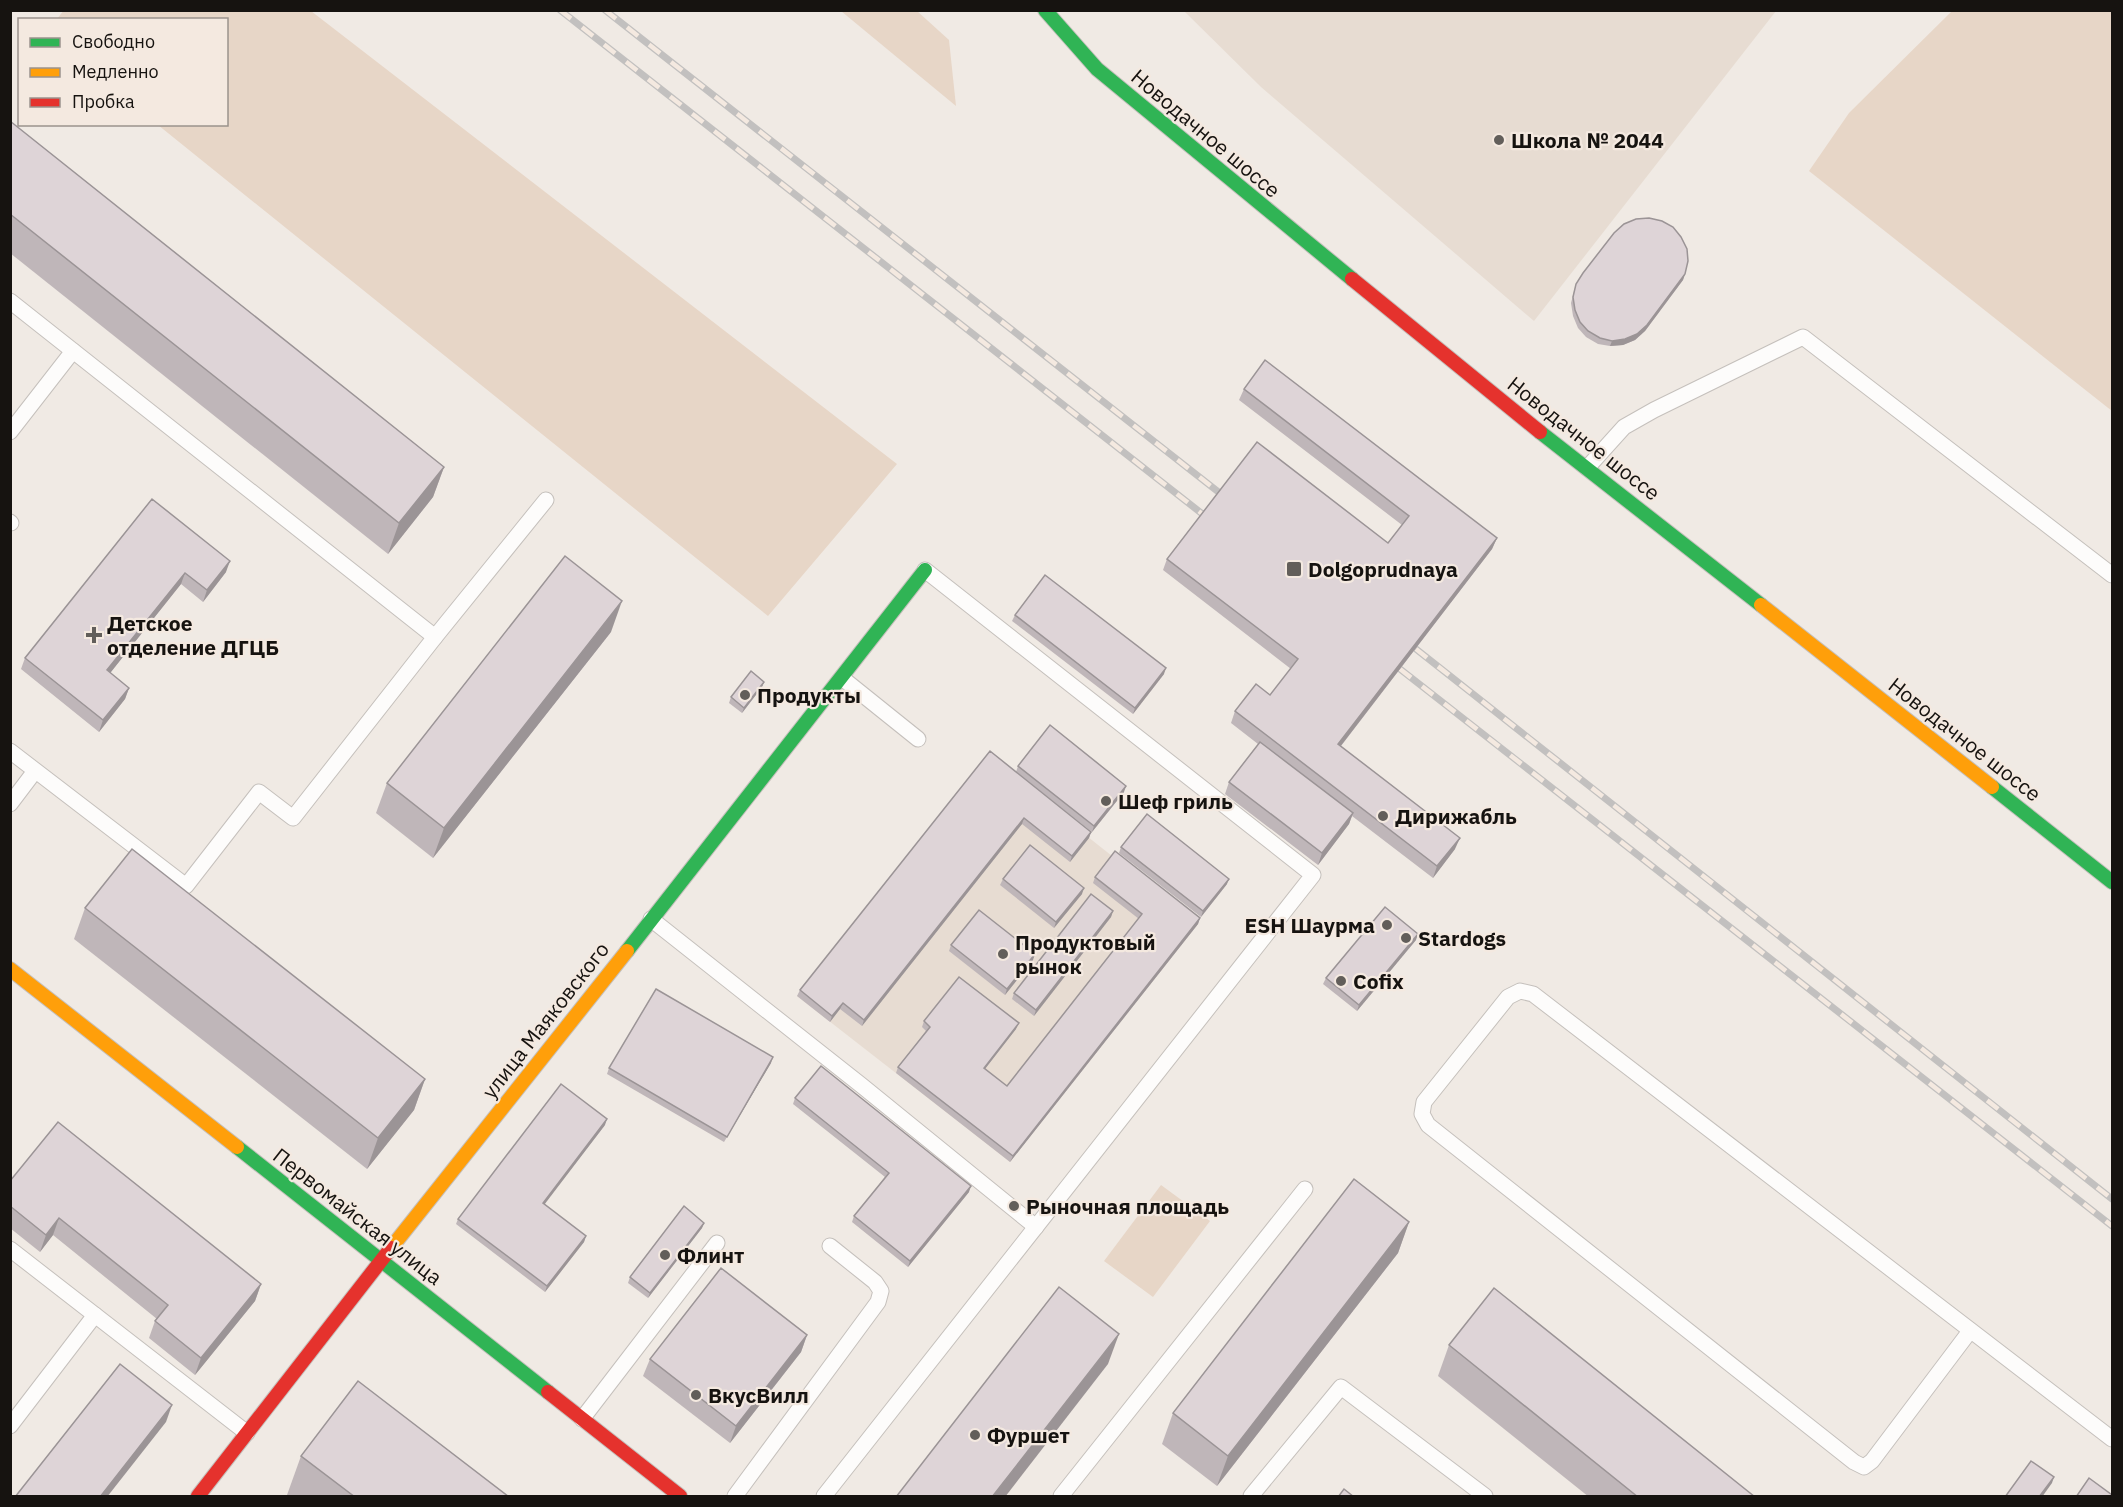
<svg xmlns="http://www.w3.org/2000/svg" width="2123" height="1507" viewBox="0 0 2123 1507" font-family="'IBM Plex Sans',sans-serif">
<style>
.built{fill:#e7dcd2}
.green{fill:#e7d6c7}
.lines{fill:none;stroke-linecap:round;stroke-linejoin:round}
.lane-casing{stroke:#c5c0bc;stroke-width:17}
.fast-casing{stroke:#c5c0bc;stroke-width:16}
.slow-casing{stroke:#c5c0bc;stroke-width:16}
.jam-casing{stroke:#c5c0bc;stroke-width:16}
.lane{stroke:#fdfcfb;stroke-width:15}
.fast{stroke:#30b455;stroke-width:14}
.slow{stroke:#ff9f0a;stroke-width:14}
.jam{stroke:#e5322d;stroke-width:14}
.rail-casing{stroke:#c2c0bf;stroke-width:7}
.rail{stroke:#f4e9e0;stroke-width:4.5;stroke-dasharray:14;stroke-linecap:butt}
.wall{fill:#bfb6b9}
.shaded-wall{fill:#9b9496}
.building{fill:#ded4d7;stroke:#9b9496;stroke-width:1.5}
.poi-dot{fill:#625e5a;stroke:#f4e9e0;stroke-width:2}
.labels{text-anchor:middle;dominant-baseline:central;stroke-width:4.5;stroke-linejoin:round;paint-order:stroke}
.street-label{font-size:21px;fill:#161310;stroke:#f4e9e0}
.poi-label{font-size:21px;font-weight:bold;fill:#161310;stroke:#f4e9e0;text-anchor:start}
</style>
<rect width="100%" height="100%" fill="#f0eae4"/>
<!-- built -->
<g class="built">
<path d="M1184 11H1776L1534 321 1261 87Z"/>
<path d="M987 757 1198 924 1010 1162 797 996Z"/>
</g>
<!-- green -->
<g class="green">
<path d="M64 10 311 11 897 464 768 616 158 125 226 124V20L57 19Z"/>
<path d="M1953 10 2112 11V411L1809 171 1849 113Z"/>
<path d="M841 11H917L949 40 956 106Z"/>
<path d="M1161 1185 1210 1221 1153 1297 1104 1261Z"/>
</g>
<g class="lines">
<defs>
<g id="lane">
<path d="M10 301 435 637"/>
<path d="M10 432 73 351"/>
<path d="M1587 468 1624 427 1654 410 1803 337 2112 575"/>
<path d="M10 522 11 523"/>
<path d="M842 678 918 739"/>
<path d="M10 751 186 886 259 792 293 818 435 637 546 500"/>
<path d="M10 804 35 771"/>
<path d="M651 919 861 1085 1036 1227"/>
<path d="M10 1249 247 1433"/>
<path d="M1970 1331 1872 1461 1864 1467 1854 1462 1428 1125 1422 1114 1424 1102 1508 997 1520 991 1533 994 2112 1439"/>
<path d="M582 1419 717 1243"/>
<path d="M10 1426 95 1315"/>
<path d="M735 1496 878 1302 881 1291 875 1282 830 1246"/>
<path d="M824 1496 1313 875 925 570"/>
<path d="M1061 1496 1305 1189"/>
<path d="M1251 1496 1341 1387 1485 1496"/>
</g>
<g id="fast">
<path d="M1045 10 1097 69 1352 279"/>
<path d="M1540 432 1761 605"/>
<path d="M1992 787 2112 882"/>
<path d="M627 951 925 570"/>
<path d="M237 1147 548 1392"/>
</g>
<g id="slow">
<path d="M1761 605 1992 787"/>
<path d="M10 969 237 1147"/>
<path d="M391 1248 627 951"/>
</g>
<g id="jam">
<path d="M1352 279 1540 432"/>
<path d="M548 1392 680 1496"/>
<path d="M198 1496 391 1248"/>
</g>
</defs>
<!-- lane casing -->
<use href="#lane" class="lane-casing"/>
<!-- fast casing -->
<use href="#fast" class="fast-casing"/>
<!-- slow casing -->
<use href="#slow" class="slow-casing"/>
<!-- jam casing -->
<use href="#jam" class="jam-casing"/>
<!-- lane -->
<use href="#lane" class="lane"/>
<!-- fast -->
<use href="#fast" class="fast"/>
<!-- slow -->
<use href="#slow" class="slow"/>
<!-- jam -->
<use href="#jam" class="jam"/>
<defs>
<g id="rail">
<path d="M560 10 1205 516"/>
<path d="M605 10 1221 494"/>
<path d="M1416 649 2112 1199"/>
<path d="M1400 669 2112 1226"/>
</g>
</defs>
<!-- rail casing -->
<use href="#rail" class="rail-casing"/>
<!-- rail -->
<use href="#rail" class="rail"/>
</g>
<!-- wall -->
<g class="wall">
<path d="M10 121 444 467 433 497 388 554 10 253Z"/>
<path d="M1685 274 1683 280 1645 331 1635 340 1623 345 1610 346 1598 344 1586 337 1578 328 1573 316 1571 303 1576 284Z"/>
<path d="M1244 389 1497 538 1492 549 1341 746 1455 849 1433 878 1352 816 1349 824 1318 865 1225 794 1229 782 1258 744 1231 723 1235 711 1270 695 1291 669 1163 570 1167 559 1388 543 1402 525 1239 400Z"/>
<path d="M152 499 226 572 203 602 181 584 110 673 129 688 125 699 99 732 21 669 25 658Z"/>
<path d="M1015 615 1164 674 1133 714 1012 621Z"/>
<path d="M611 632 433 858 376 813 387 783Z"/>
<path d="M764 682 762 687 742 713 729 703 731 697Z"/>
<path d="M990 751 1091 832 1089 838 1070 862 1022 824 862 1026 840 1009 830 1022 797 996 800 990Z"/>
<path d="M1018 766 1124 792 1092 832 1016 772Z"/>
<path d="M1121 847 1227 884 1201 917 1119 853Z"/>
<path d="M1095 877 1200 918 1198 924 1010 1162 896 1073 898 1067 926 1031 922 1027 924 1021 1016 1029 985 1069 1007 1086 1139 919 1093 883Z"/>
<path d="M1003 879 1082 894 1054 928 1000 885Z"/>
<path d="M85 908 425 1079 414 1110 367 1169 74 939Z"/>
<path d="M1113 911 1111 917 1034 1016 1012 999 1014 993Z"/>
<path d="M1416 940 1357 1011 1323 984 1326 978Z"/>
<path d="M951 945 1033 960 1005 995 949 951Z"/>
<path d="M771 1063 724 1142 607 1074 609 1068Z"/>
<path d="M795 1098 969 1192 908 1267 852 1222 854 1216 885 1177 793 1104Z"/>
<path d="M605 1125 544 1204 586 1236 584 1242 545 1292 456 1224 458 1219Z"/>
<path d="M10 1181 261 1284 255 1301 195 1375 149 1338 155 1321 157 1319 53 1235 40 1252 10 1228Z"/>
<path d="M1409 1222 1398 1253 1217 1486 1162 1444 1173 1413Z"/>
<path d="M704 1223 702 1228 648 1298 628 1283 630 1277Z"/>
<path d="M807 1335 801 1352 730 1443 643 1376 650 1359Z"/>
<path d="M1449 1345 1755 1497H1589L1438 1376Z"/>
<path d="M301 1456 509 1497H288L287 1495Z"/>
</g>
<!-- shaded-wall -->
<g class="shaded-wall">
<path d="M1685 274 1683 280 1645 331 1635 340 1623 345 1610 346 1612 341Z"/>
<path d="M444 467 433 497 388 554 399 523Z"/>
<path d="M1497 538 1492 549 1333 756 1338 744Z"/>
<path d="M230 561 226 572 203 602 207 590Z"/>
<path d="M185 573 181 584 103 682 107 670Z"/>
<path d="M622 601 611 632 433 858 444 828Z"/>
<path d="M1166 668 1164 674 1133 714 1135 708Z"/>
<path d="M764 682 762 687 742 713 744 708Z"/>
<path d="M129 688 125 699 99 732 103 720Z"/>
<path d="M1126 786 1124 792 1092 832 1094 826Z"/>
<path d="M1353 813 1349 824 1318 865 1322 853Z"/>
<path d="M1024 818 1022 824 862 1026 864 1020Z"/>
<path d="M1091 832 1089 838 1070 862 1072 856Z"/>
<path d="M1460 838 1455 849 1433 878 1437 866Z"/>
<path d="M1229 879 1227 884 1201 917 1203 911Z"/>
<path d="M1084 888 1082 894 1054 928 1056 922Z"/>
<path d="M1113 911 1111 917 1034 1016 1036 1010Z"/>
<path d="M1200 918 1198 924 1010 1162 1013 1156Z"/>
<path d="M1418 934 1416 940 1357 1011 1359 1005Z"/>
<path d="M1035 954 1033 960 1005 995 1007 989Z"/>
<path d="M843 1003 840 1009 830 1022 832 1016Z"/>
<path d="M1019 1023 1016 1029 981 1074 984 1068Z"/>
<path d="M773 1057 771 1063 724 1142 727 1137Z"/>
<path d="M425 1079 414 1110 367 1169 378 1138Z"/>
<path d="M607 1119 605 1125 541 1209 543 1203Z"/>
<path d="M971 1186 969 1192 908 1267 910 1261Z"/>
<path d="M59 1218 53 1235 40 1252 46 1235Z"/>
<path d="M1409 1222 1398 1253 1217 1486 1228 1456Z"/>
<path d="M704 1223 702 1228 648 1298 650 1293Z"/>
<path d="M586 1236 584 1242 545 1292 547 1286Z"/>
<path d="M261 1284 255 1301 195 1375 201 1358Z"/>
<path d="M1119 1334 1108 1364 1005 1497H992Z"/>
<path d="M807 1335 801 1352 730 1443 736 1426Z"/>
<path d="M172 1405 166 1422 107 1497H100Z"/>
<path d="M2054 1477 2052 1483 2042 1497H2039Z"/>
</g>
<!-- building -->
<g class="building">
<path d="M10 121 444 467 399 523 10 214Z"/>
<path d="M1649 218 1662 221 1673 227 1681 237 1687 249 1688 261 1685 274 1647 325 1637 334 1625 339 1612 341 1600 338 1588 331 1580 322 1575 310 1573 297 1576 284 1583 273 1614 233 1624 224 1636 219Z"/>
<path d="M1265 360 1497 538 1338 744 1460 838 1437 866 1235 711 1256 684 1270 695 1298 659 1167 559 1257 442 1388 543 1409 516 1244 389Z"/>
<path d="M152 499 230 561 207 590 185 573 107 670 129 688 103 720 25 658Z"/>
<path d="M565 556 622 601 444 828 387 783Z"/>
<path d="M1045 575 1166 668 1135 708 1015 615Z"/>
<path d="M751 671 764 682 744 708 731 697Z"/>
<path d="M1050 725 1126 786 1094 826 1018 766Z"/>
<path d="M1260 742 1353 813 1322 853 1229 782Z"/>
<path d="M990 751 1091 832 1072 856 1024 818 864 1020 843 1003 832 1016 800 990Z"/>
<path d="M1147 814 1229 879 1203 911 1121 847Z"/>
<path d="M1030 845 1084 888 1056 922 1003 879Z"/>
<path d="M132 849 425 1079 378 1138 85 908Z"/>
<path d="M1115 851 1200 918 1013 1156 898 1067 930 1027 924 1021 959 977 1019 1023 984 1068 1007 1086 1142 914 1095 877Z"/>
<path d="M1091 894 1113 911 1036 1010 1014 993Z"/>
<path d="M1385 907 1418 934 1359 1005 1326 978Z"/>
<path d="M979 910 1035 954 1007 989 951 945Z"/>
<path d="M656 989 773 1057 727 1137 609 1068Z"/>
<path d="M821 1066 971 1186 910 1261 854 1216 889 1173 795 1098Z"/>
<path d="M561 1084 607 1119 543 1203 586 1236 547 1286 458 1219Z"/>
<path d="M58 1122 261 1284 201 1358 155 1321 168 1305 59 1218 46 1235 10 1206V1181Z"/>
<path d="M1354 1179 1409 1222 1228 1456 1173 1413Z"/>
<path d="M684 1206 704 1223 650 1293 630 1277Z"/>
<path d="M721 1268 807 1335 736 1426 650 1359Z"/>
<path d="M1059 1287 1119 1334 992 1497H896Z"/>
<path d="M1494 1288 1755 1497H1638L1449 1345Z"/>
<path d="M120 1364 172 1405 100 1497H15Z"/>
<path d="M358 1381 509 1497H355L301 1456Z"/>
<path d="M2031 1461 2054 1477 2039 1497H2005Z"/>
<path d="M2089 1478 2112 1495V1497H2076Z"/>
<path d="M1344 1489 1354 1497H1338Z"/>
</g>
<!-- markers -->
<g class="poi-dot">
<circle cx="1499" cy="140" r="6"/>
<rect x="1286" y="561" width="16" height="16" rx="3"/>
<path d="M91 626h6v6h6v6h-6v6h-6v-6h-6v-6h6z"/>
<circle cx="745" cy="695" r="6"/>
<circle cx="1106" cy="801" r="6"/>
<circle cx="1383" cy="816" r="6"/>
<circle cx="1387" cy="925" r="6"/>
<circle cx="1406" cy="938" r="6"/>
<circle cx="1003" cy="954" r="6"/>
<circle cx="1341" cy="981" r="6"/>
<circle cx="1014" cy="1206" r="6"/>
<circle cx="665" cy="1255" r="6"/>
<circle cx="696" cy="1395" r="6"/>
<circle cx="975" cy="1435" r="6"/>
</g>
<g class="labels">
<!-- street labels -->
<g class="street-label">
<text transform="translate(1206 133) rotate(40)">Новодачное шоссе</text>
<text transform="translate(1584 438) rotate(38)">Новодачное шоссе</text>
<text transform="translate(1965 739) rotate(38)">Новодачное шоссе</text>
<text transform="translate(545 1020) rotate(-52)">улица Маяковского</text>
<text transform="translate(358 1216) rotate(38)">Первомайская улица</text>
</g>
<!-- poi labels -->
<g class="poi-label">
<text x="1511" y="140">Школа № 2044</text>
<text x="1308" y="569">Dolgoprudnaya</text>
<text x="107" y="623">Детское<tspan x="107" dy="24">отделение ДГЦБ</tspan></text>
<text x="757" y="695">Продукты</text>
<text x="1118" y="801">Шеф гриль</text>
<text x="1395" y="816">Дирижабль</text>
<text x="1375" y="925" text-anchor="end">ESH Шаурма</text>
<text x="1418" y="938">Stardogs</text>
<text x="1015" y="942">Продуктовый<tspan x="1015" dy="24">рынок</tspan></text>
<text x="1353" y="981">Cofix</text>
<text x="1026" y="1206">Рыночная площадь</text>
<text x="677" y="1255">Флинт</text>
<text x="708" y="1395">ВкусВилл</text>
<text x="987" y="1435">Фуршет</text>
</g>
</g>
<!-- border -->
<rect width="2123" height="1507" fill="none" stroke="#161310" stroke-width="24"/>
<!-- legend -->
<rect x="18" y="18" width="210" height="108" fill="#f4e9e0" stroke="#9b938d" stroke-width="1.5"/>
<rect x="30" y="38" width="30" height="9" fill="#30b455" stroke="#9b938d" stroke-width="1.5"/>
<text x="72" y="48" font-size="18" fill="#161310">Свободно</text>
<rect x="30" y="68" width="30" height="9" fill="#ff9f0a" stroke="#9b938d" stroke-width="1.5"/>
<text x="72" y="78" font-size="18" fill="#161310">Медленно</text>
<rect x="30" y="98" width="30" height="9" fill="#e5322d" stroke="#9b938d" stroke-width="1.5"/>
<text x="72" y="108" font-size="18" fill="#161310">Пробка</text>
</svg>
